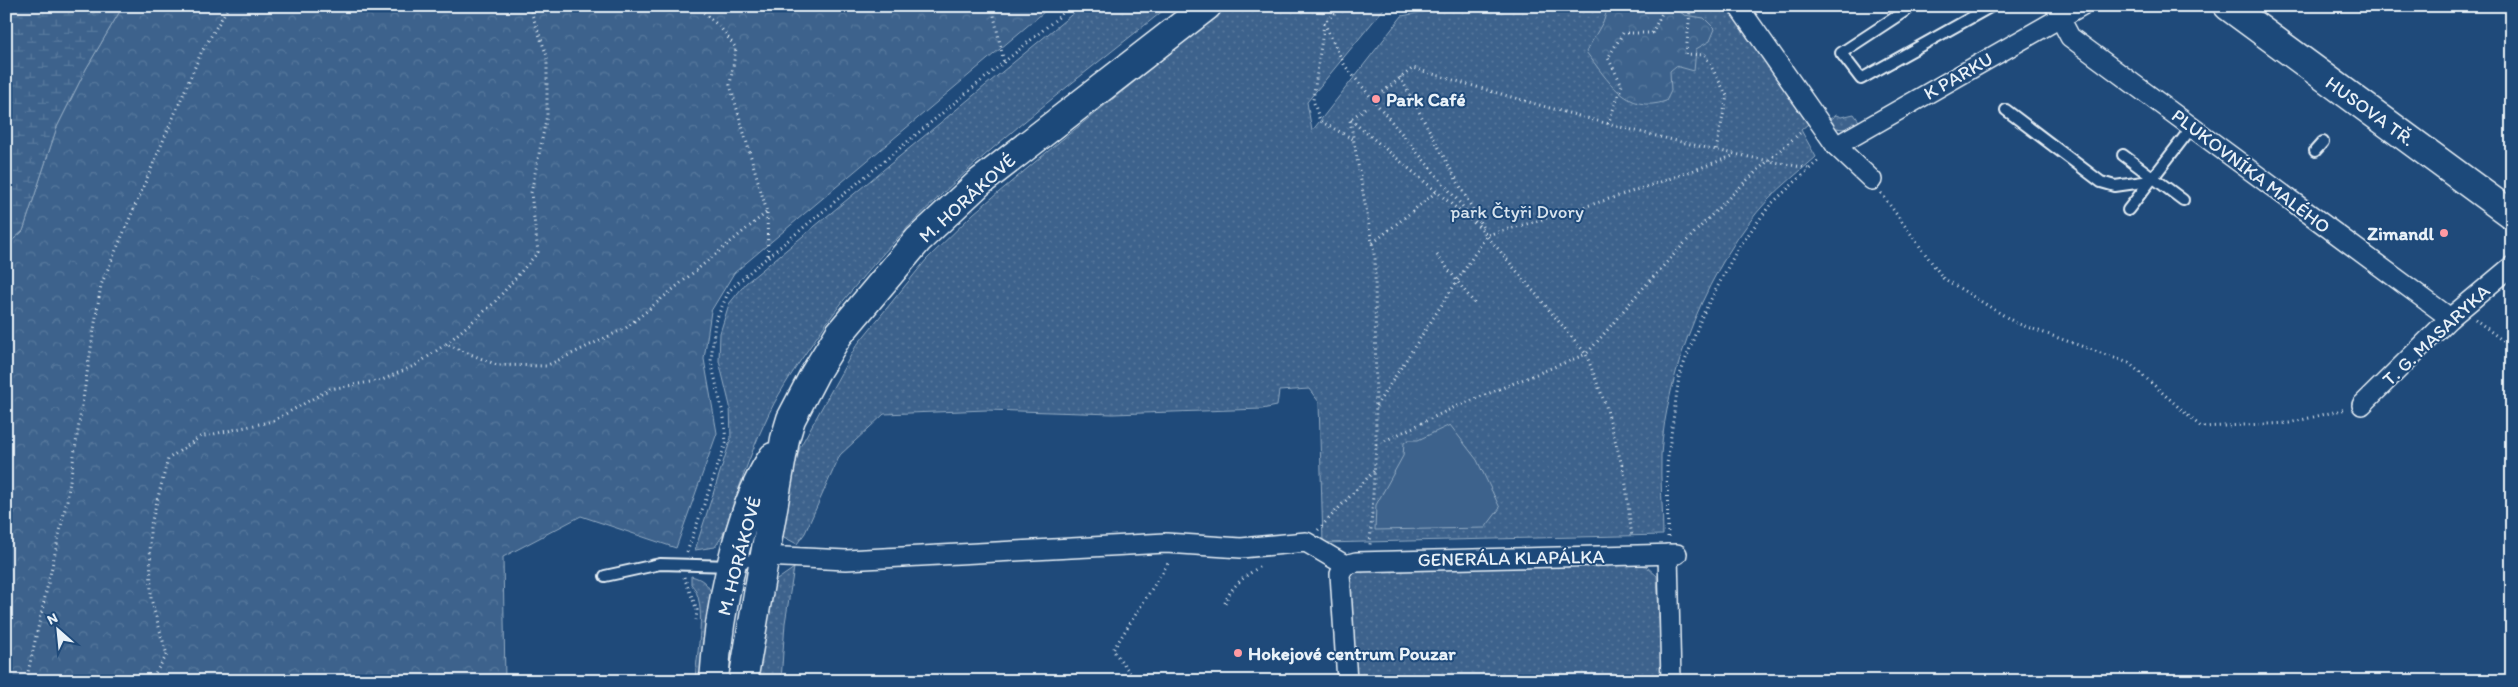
<svg xmlns="http://www.w3.org/2000/svg" width="2518" height="687" viewBox="0 0 2518 687" font-family="Itim,sans-serif">
<style>
.grass{fill:url(#grass-dots);stroke:#92aac2}
.forest{fill:url(#forest-crowns);stroke:#92aac2}
.wetland{fill:url(#wetland-marsh);stroke:#92aac2}
.garden{fill:#3c628c;stroke:#92aac2}
.lines{fill:none;stroke-linecap:round;stroke-linejoin:round}
.lane-casing{stroke:#e8f1f8;stroke-width:14}
.street-casing{stroke:#e8f1f8;stroke-width:22}
.secondary-casing{stroke:#e8f1f8;stroke-width:31}
.path{stroke:#e8f1f8;stroke-width:3;stroke-dasharray:1 4;stroke-linecap:butt}
.lane{stroke:#1f4a7a;stroke-width:10}
.street{stroke:#1f4a7a;stroke-width:19}
.secondary{stroke:#1f4a7a;stroke-width:28}
.poi-dot{fill:#ff9aa2;stroke:#1f4a7a;stroke-width:2}
.labels{text-anchor:middle;dominant-baseline:central;stroke-width:4;stroke-linejoin:round;paint-order:stroke}
.street-label{font-size:19px;fill:#e8f1f8;stroke:#1f4a7a}
.poi-label{font-size:19px;font-weight:bold;fill:#e8f1f8;stroke:#1f4a7a;text-anchor:start}
.park-label{font-size:19px;fill:#d7e3ed;stroke:#1f4a7a}
</style>
<defs>
<pattern id="grass-dots" width="8" height="8" patternUnits="userSpaceOnUse" patternTransform="scale(1.25)"><rect width="8" height="8" fill="#3c628c"/><path d="M2 2h.1M6 6h.1" fill="none" stroke="#58799d" stroke-width="1.8" stroke-linecap="round"/></pattern>
<pattern id="forest-crowns" width="20" height="18" patternUnits="userSpaceOnUse" patternTransform="scale(1.25)"><rect width="20" height="18" fill="#3c628c"/><path d="M2 6a3 3 0 1 1 6 0M12 15a3 3 0 1 1 6 0" fill="none" stroke="#58799d"/></pattern>
<pattern id="wetland-marsh" width="20" height="14" patternUnits="userSpaceOnUse" patternTransform="scale(1.25)"><rect width="20" height="14" fill="#3c628c"/><path d="M1 5h8M5 5V1M11 12h8M15 12V8" fill="none" stroke="#58799d"/></pattern>
</defs>
<rect width="100%" height="100%" fill="#1f4a7a"/>
<filter id="ink" filterUnits="userSpaceOnUse"><feTurbulence type="fractalNoise" baseFrequency=".02" numOctaves="2"/><feDisplacementMap in="SourceGraphic" scale="10" xChannelSelector="R" yChannelSelector="G"/><feConvolveMatrix kernelMatrix="1 2 1 2 8 2 1 2 1" color-interpolation-filters="sRGB"/></filter>
<g filter="url(#ink)">
<!-- grass -->
<g class="grass">
<path d="M1082 6H1169C1039 110 900 210 807 351 792 373 776 397 765 422 748 458 736 498 723 535L715 547 695 550 731 438 730 406 719 361 720 333 729 304 746 283Z"/>
<path d="M1229 6H1386L1307 102 1312 131 1402 16 1453 6 1728 8 1808 124 1801 130 1816 157C1800 171 1783 185 1768 200 1710 262 1666 371 1661 455 1660 482 1663 509 1663 535L1323 543 1319 402 1309 389 1279 391 1277 406 1262 409 1113 414 987 410 884 414 840 455 805 533 797 544 782 536 780 524 800 447 856 346 926 260 974 213 1059 142Z"/>
<path d="M1854 114 1861 124C1847 130 1837 131 1824 123L1836 115 1841 117Z"/>
<path d="M1635 564 1646 566 1657 576 1662 681H1353L1346 586 1350 576 1359 569Z"/>
<path d="M794 568 785 623 781 681H754L774 582Z"/>
<path d="M691 576C703 579 708 584 712 595L702 681H695C696 655 709 602 691 584Z"/>
</g>
<!-- forest -->
<g class="forest">
<path d="M123 6H1051L734 273 711 311 704 359 717 433 676 548 581 516 503 557 505 681H6V246L23 231 57 127 86 69Z"/>
<path d="M1608 6H1673L1684 15 1704 18 1715 29 1710 41 1696 49 1694 71 1676 66 1670 71 1671 91 1666 101C1626 115 1608 80 1586 52L1604 20Z"/>
</g>
<!-- wetland -->
<path class="wetland" d="M6 6H123L86 69 57 127 23 231 6 246Z"/>
<!-- garden -->
<path class="garden" d="M1450 425 1477 460 1500 508 1485 528 1375 530 1376 505 1403 456 1404 443 1408 440H1418Z"/>
<g class="lines">
<defs>
<g id="lane">
<path d="M2050 6 2060 18"/>
<path d="M1908 9 1841 53 1861 79 1992 6"/>
<path d="M2006 110 2101 182 2115 186 2150 181"/>
<path d="M2315 151 2323 142"/>
<path d="M2123 155 2183 200"/>
<path d="M2128 210 2192 127"/>
<path d="M605 576 660 564 732 566 763 556"/>
</g>
<g id="street">
<path d="M1738 6 1836 146 1872 180"/>
<path d="M2060 18 2070 37 2450 318"/>
<path d="M1836 146 2081 6"/>
<path d="M2362 405 2450 318 2512 266"/>
<path d="M1668 554 1671 681"/>
<path d="M764 556 846 560 1166 543 1241 548 1306 542 1345 565"/>
<path d="M1345 565 1356 562 1677 554"/>
<path d="M1345 565 1340 574 1347 681"/>
</g>
<g id="secondary">
<path d="M2228 6 2512 215"/>
<path d="M714 681C718 618 737 508 773 457"/>
<path d="M743 681 785 439 791 419 815 373 839 334 918 240 980 182 1207 6"/>
</g>
</defs>
<!-- lane casing -->
<use href="#lane" class="lane-casing"/>
<!-- street casing -->
<use href="#street" class="street-casing"/>
<!-- secondary casing -->
<use href="#secondary" class="secondary-casing"/>
<!-- path -->
<g class="path">
<path d="M696 6 720 27 736 48 730 85 767 212 768 257"/>
<path d="M992 6 1004 63"/>
<path d="M1342 6 1324 23 1345 66 1586 354C1607 332 1625 307 1646 285 1694 232 1745 179 1800 133"/>
<path d="M1324 24 1313 100 1320 121 1353 139"/>
<path d="M1400 77 1483 228"/>
<path d="M1383 92 1413 68C1543 107 1674 145 1808 168"/>
<path d="M1365 108 1350 120 1375 259 1376 445 1370 545"/>
<path d="M1351 120 1480 228"/>
<path d="M1608 124 1622 85 1608 58 1623 33H1652L1664 9 1690 11 1686 54 1705 55 1727 96 1716 150"/>
<path d="M1881 193 1943 278 2016 323 2129 363 2201 427 2289 423 2346 409"/>
<path d="M1373 243 1436 192"/>
<path d="M1437 255 1475 304"/>
<path d="M2475 319 2512 348"/>
<path d="M446 344 494 303 538 252 531 193 547 115V56L529 6"/>
<path d="M1376 406 1487 235C1572 212 1653 186 1735 155"/>
<path d="M1376 445 1455 407 1586 354 1606 406 1625 477 1632 538"/>
<path d="M1318 530 1374 471"/>
<path d="M1668 537 1667 464 1679 377 1702 316 1737 250 1770 205 1818 161"/>
<path d="M687 552 726 443 724 418 711 361 715 322 729 291 752 270 1072 6"/>
<path d="M684 577 697 610 696 620"/>
<path d="M1225 603C1231 585 1247 575 1262 565"/>
<path d="M26 681 67 500 101 285 201 53 229 6"/>
<path d="M150 681 167 655 151 599 150 528 168 459 200 437 273 421 330 389 382 380 416 365 446 344 497 365 546 366 626 328 767 212"/>
<path d="M1136 681 1113 650 1169 562"/>
</g>
<!-- lane -->
<use href="#lane" class="lane"/>
<!-- street -->
<use href="#street" class="street"/>
<!-- secondary -->
<use href="#secondary" class="secondary"/>
</g>
</g>
<!-- markers -->
<g class="poi-dot">
<circle cx="1376" cy="99" r="5"/>
<circle cx="2444" cy="233" r="5"/>
<circle cx="1238" cy="653" r="5"/>
</g>
<g class="labels">
<!-- street labels -->
<g class="street-label">
<text transform="translate(1958 76) rotate(-30)">K PARKU</text>
<text transform="translate(2370 111) rotate(36)">HUSOVA TŘ.</text>
<text transform="translate(2251 171) rotate(37)">PLUKOVNÍKA MALÉHO</text>
<text transform="translate(967 198) rotate(-42)">M. HORÁKOVÉ</text>
<text transform="translate(2436 335) rotate(-43)">T. G. MASARYKA</text>
<text transform="translate(739 556) rotate(-75)">M. HORÁKOVÉ</text>
<text transform="translate(1511 558) rotate(-1)">GENERÁLA KLAPÁLKA</text>
</g>
<!-- poi labels -->
<g class="poi-label">
<text x="1386" y="99">Park Café</text>
<text x="2434" y="233" text-anchor="end">Zimandl</text>
<text x="1248" y="653">Hokejové centrum Pouzar</text>
</g>
<!-- park labels -->
<g class="park-label">
<text x="1517" y="211">park Čtyři Dvory</text>
</g>
</g>
<!-- margin -->
<rect width="2518" height="687" fill="none" stroke="#1f4a7a" stroke-width="25"/>
<rect x="12" y="12" width="2493" height="662" fill="none" stroke="#e8f1f8" stroke-width="2" filter="url(#ink)"/>
<!-- north arrow -->
<g transform="translate(58 630) rotate(333)" stroke="#1f4a7a" stroke-width="4" paint-order="stroke">
<path d="M0-4L9 19L0 12L-9 19Z" fill="#e8f1f8"/>
<text y="-8" font-size="14" font-weight="bold" text-anchor="middle" fill="#e8f1f8">N</text>
</g>
</svg>
